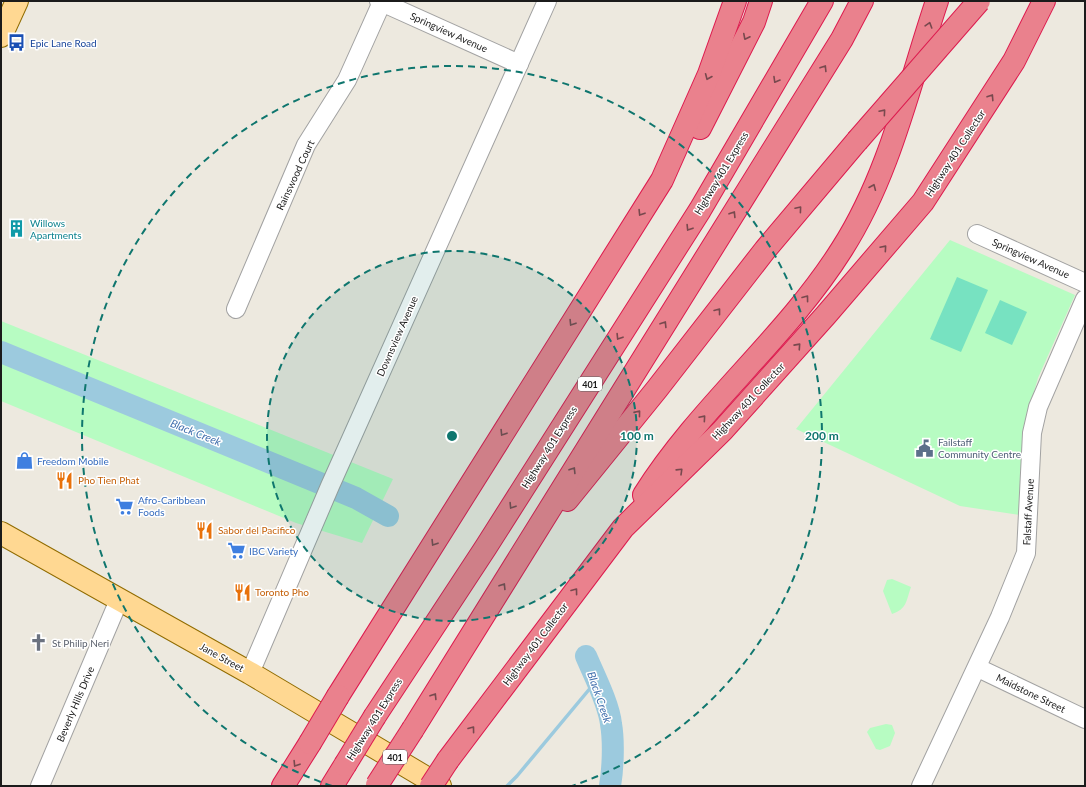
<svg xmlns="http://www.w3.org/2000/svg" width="1086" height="787" viewBox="0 0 1086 787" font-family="Lato,sans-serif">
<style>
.park{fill:#b7fcc2}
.pitch{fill:#77e2c1}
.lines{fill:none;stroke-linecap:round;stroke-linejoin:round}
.stream{stroke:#9ccade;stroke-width:3.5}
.river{stroke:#9ccade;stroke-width:22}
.minor-casing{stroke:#a2a2a2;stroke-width:20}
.major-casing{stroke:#916c00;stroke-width:24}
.highway-casing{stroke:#dd1a4e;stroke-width:24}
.minor{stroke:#fff;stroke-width:18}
.major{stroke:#ffd892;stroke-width:22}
.highway{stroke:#ea818d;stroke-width:22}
.highway-bridge-casing{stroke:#dd1a4e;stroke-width:24;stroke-linecap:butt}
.highway-bridge{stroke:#ea818d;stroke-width:22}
.oneway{stroke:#78494e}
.ring{fill:none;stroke:#0f766e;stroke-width:2;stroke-dasharray:7 5}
.labels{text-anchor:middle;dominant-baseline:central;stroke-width:3;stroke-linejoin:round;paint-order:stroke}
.shield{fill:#fff;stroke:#5f5f5f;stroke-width:1}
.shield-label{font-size:9px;font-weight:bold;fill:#1b1b1b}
.street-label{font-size:10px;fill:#1b1b1b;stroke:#fff}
.transit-label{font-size:10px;fill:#164399;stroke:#fff;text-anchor:start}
.culture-label{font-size:10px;fill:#0d838f;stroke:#fff;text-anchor:start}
.service-label{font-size:10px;fill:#4e5e75;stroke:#fff;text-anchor:start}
.shop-label{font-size:10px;fill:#366cbe;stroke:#fff;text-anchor:start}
.food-label{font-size:10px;fill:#c56008;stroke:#fff;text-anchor:start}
.worship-label{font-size:10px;fill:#5b616d;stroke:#fff;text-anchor:start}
.water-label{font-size:11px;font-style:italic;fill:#4371ae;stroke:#fff}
.centre{fill:#0f766e;stroke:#fff;stroke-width:2}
.ring-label{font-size:12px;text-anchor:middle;font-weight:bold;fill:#0f766e;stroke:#fff;stroke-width:3;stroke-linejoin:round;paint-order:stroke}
</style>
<rect width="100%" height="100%" fill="#ede9df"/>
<!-- park -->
<g class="park">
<path d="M950 240 1075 295 1038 378 1023 430 1020 515 960 506 796 429Z"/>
<path d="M1 321 393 479 362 543 296 523 1 401Z"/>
<path d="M892 579 911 587C906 601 907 609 892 614L883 591 887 580Z"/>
<path d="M886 724 892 725 895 733 890 746 880 750 876 749 867 732 870 728Z"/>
</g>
<!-- pitch -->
<g class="pitch">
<path d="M957 277 988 290 961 352 930 339Z"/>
<path d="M1000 300 1027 312 1012 345 985 333Z"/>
</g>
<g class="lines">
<!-- stream -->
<path class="stream" d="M507 786 517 776 597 680"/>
<!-- river -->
<g class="river">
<path d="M1 352 356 498 388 516"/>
<path d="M586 656C594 675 609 704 611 724 614 741 613 769 610 786"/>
</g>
<defs>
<g id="minor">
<path d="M379 1 519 64"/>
<path d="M977 234 1085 283"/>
<path d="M236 309 306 145 347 80 382 2"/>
<path d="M978 668 1085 719"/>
<path d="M250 673 330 486 547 1"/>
<path d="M40 786 119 600"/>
<path d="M921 786 1000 617 1026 553 1032 433 1038 407 1085 299"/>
</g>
<g id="major">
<path d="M1 36 17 1"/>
<path d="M1 533 250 673 440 786"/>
</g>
<g id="highway">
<path d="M700 128 754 22 761 1"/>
<path d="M644 495C700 406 786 338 842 249 890 174 909 84 937 1"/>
<path d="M567 500 657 389 765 250 857 141"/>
<path d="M338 696 662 180 709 74 735 1"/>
<path d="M375 716 486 547 700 210 822 1"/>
<path d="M413 729 842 39 862 1"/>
<path d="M448 760 623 528 722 431 826 315 923 202 1014 61 1044 1"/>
<path d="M283 786 310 743"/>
<path d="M332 786 345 765"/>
</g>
</defs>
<!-- minor casing -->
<use href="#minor" class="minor-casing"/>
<!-- major casing -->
<use href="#major" class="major-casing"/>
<!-- highway casing -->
<use href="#highway" class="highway-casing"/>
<!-- minor -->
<use href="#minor" class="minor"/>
<!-- major -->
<use href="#major" class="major"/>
<!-- highway -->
<use href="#highway" class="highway"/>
<defs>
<g id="highway-bridge">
<path d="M857 141 979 1"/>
<path d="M310 743 338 696"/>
<path d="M345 765 375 716"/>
<path d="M377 785 413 729"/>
<path d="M431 786 448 760"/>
</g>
</defs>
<!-- highway-bridge casing -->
<use href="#highway-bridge" class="highway-bridge-casing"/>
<!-- highway-bridge -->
<use href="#highway-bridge" class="highway-bridge"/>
</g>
<!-- one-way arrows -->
<defs><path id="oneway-chevron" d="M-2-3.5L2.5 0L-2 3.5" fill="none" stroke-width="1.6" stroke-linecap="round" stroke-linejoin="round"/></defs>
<g class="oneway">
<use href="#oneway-chevron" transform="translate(929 25) rotate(-73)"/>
<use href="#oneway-chevron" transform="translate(746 37) rotate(117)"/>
<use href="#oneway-chevron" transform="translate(824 68) rotate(-58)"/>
<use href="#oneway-chevron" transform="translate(708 77) rotate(113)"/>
<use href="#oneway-chevron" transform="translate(776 80) rotate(120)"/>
<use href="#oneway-chevron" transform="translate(991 97) rotate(-57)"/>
<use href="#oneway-chevron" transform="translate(883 112) rotate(-49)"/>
<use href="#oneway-chevron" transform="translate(873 187) rotate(-67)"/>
<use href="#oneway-chevron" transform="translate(799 209) rotate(-50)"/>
<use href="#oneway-chevron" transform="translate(641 213) rotate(122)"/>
<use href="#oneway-chevron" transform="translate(733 214) rotate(-58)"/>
<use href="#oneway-chevron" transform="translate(689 228) rotate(122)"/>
<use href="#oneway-chevron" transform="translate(884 248) rotate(-49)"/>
<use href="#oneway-chevron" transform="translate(806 298) rotate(-53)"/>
<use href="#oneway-chevron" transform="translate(718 311) rotate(-52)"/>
<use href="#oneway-chevron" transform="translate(572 323) rotate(122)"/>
<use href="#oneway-chevron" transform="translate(664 324) rotate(-58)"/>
<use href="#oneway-chevron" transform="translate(619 337) rotate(122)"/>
<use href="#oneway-chevron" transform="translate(798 346) rotate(-48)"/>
<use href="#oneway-chevron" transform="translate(638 413) rotate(-51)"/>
<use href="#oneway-chevron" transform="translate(703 418) rotate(-49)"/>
<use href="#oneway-chevron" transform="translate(503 433) rotate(122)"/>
<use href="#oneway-chevron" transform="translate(573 470) rotate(-58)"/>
<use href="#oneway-chevron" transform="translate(680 471) rotate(-44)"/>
<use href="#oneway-chevron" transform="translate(512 506) rotate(122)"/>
<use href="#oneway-chevron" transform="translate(434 543) rotate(122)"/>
<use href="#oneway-chevron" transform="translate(503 586) rotate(-58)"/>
<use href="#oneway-chevron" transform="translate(575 591) rotate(-53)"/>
<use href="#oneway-chevron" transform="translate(434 696) rotate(-58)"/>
<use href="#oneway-chevron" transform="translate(472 729) rotate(-53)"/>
<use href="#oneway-chevron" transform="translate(296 764) rotate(122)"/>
</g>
<!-- distance rings -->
<circle cx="452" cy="436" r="185" fill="#0f766e" fill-opacity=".12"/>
<g class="ring">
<circle cx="452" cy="436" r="185"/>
<path d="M332 786A370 370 0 1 1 572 786"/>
</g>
<!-- icons -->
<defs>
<symbol id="bus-bare" viewBox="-9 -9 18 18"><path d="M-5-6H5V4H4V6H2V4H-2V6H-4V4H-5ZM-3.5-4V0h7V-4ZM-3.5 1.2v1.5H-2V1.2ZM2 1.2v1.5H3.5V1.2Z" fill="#1a4fb4" stroke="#fff" stroke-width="2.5" paint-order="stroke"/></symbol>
<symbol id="building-bare" viewBox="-9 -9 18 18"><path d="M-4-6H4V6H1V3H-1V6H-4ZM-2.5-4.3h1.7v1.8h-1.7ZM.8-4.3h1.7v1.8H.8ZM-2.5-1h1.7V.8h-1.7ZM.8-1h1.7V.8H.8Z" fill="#0f9aa8" stroke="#fff" stroke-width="2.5" paint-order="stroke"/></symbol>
<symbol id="civic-bare" viewBox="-9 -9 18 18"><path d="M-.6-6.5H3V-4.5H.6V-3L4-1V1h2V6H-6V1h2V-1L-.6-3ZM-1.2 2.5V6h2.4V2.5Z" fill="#5c6f8a" stroke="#fff" stroke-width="2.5" paint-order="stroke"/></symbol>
<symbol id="shop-bare" viewBox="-9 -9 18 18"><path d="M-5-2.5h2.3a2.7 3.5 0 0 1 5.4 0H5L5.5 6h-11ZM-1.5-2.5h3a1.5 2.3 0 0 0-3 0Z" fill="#3f7fe0" stroke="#fff" stroke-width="2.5" paint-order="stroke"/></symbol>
<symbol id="restaurant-bare" viewBox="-9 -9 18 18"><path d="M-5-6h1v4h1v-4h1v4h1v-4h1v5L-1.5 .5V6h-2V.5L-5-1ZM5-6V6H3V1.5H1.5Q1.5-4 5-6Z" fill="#e8710a" stroke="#fff" stroke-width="2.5" paint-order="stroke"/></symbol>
<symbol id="supermarket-bare" viewBox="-9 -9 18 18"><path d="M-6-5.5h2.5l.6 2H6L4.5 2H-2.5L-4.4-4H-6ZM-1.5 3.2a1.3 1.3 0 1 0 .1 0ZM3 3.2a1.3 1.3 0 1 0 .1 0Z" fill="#3f7fe0" stroke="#fff" stroke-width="2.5" paint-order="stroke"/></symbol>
<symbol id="church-bare" viewBox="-9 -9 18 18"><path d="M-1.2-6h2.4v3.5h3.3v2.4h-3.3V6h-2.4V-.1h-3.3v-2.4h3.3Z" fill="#6b7280" stroke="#fff" stroke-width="2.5" paint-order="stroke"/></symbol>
</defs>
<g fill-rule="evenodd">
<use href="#bus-bare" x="4" y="30" width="25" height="25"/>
<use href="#building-bare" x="4" y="216" width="25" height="25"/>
<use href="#civic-bare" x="912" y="436" width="25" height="25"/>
<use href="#shop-bare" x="12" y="448" width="25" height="25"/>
<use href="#restaurant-bare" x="52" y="468" width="25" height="25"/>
<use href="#supermarket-bare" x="112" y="494" width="25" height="25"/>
<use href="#restaurant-bare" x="192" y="518" width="25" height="25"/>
<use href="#supermarket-bare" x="224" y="538" width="25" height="25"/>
<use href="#restaurant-bare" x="230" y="580" width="25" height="25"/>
<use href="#church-bare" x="26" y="630" width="25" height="25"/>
</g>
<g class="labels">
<!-- shield labels -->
<g class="shield">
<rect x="578" y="377" width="24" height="14" rx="3"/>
<rect x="383" y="750" width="24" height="14" rx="3"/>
</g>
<g class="shield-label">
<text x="590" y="384">401</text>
<text x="395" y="757">401</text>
</g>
<!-- street labels -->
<g class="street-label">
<text transform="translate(449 32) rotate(24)">Springview Avenue</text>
<text transform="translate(955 153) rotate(-57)">Highway 401 Collector</text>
<text transform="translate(721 173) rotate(-59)">Highway 401 Express</text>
<text transform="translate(295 175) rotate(-65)">Rainswood Court</text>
<text transform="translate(1031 258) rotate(24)">Springview Avenue</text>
<text transform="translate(397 336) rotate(-66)">Downsview Avenue</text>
<text transform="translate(748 401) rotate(-47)">Highway 401 Collector</text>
<text transform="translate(549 447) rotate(-58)">Highway 401 Express</text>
<text transform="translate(1028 512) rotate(-87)">Falstaff Avenue</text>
<text transform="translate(535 644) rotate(-53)">Highway 401 Collector</text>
<text transform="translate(222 657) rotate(29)">Jane Street</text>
<text transform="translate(1031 693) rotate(26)">Maidstone Street</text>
<text transform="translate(75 704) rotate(-67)">Beverly Hills Drive</text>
<text transform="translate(374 719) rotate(-58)">Highway 401 Express</text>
</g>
<!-- transit labels -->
<g class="transit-label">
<text x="30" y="43">Epic Lane Road</text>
</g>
<!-- culture labels -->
<g class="culture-label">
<text x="30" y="223">Willows<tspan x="30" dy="12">Apartments</tspan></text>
</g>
<!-- service labels -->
<g class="service-label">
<text x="938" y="442">Failstaff<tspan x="938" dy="12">Community Centre</tspan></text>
</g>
<!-- shop labels -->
<g class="shop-label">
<text x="37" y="461">Freedom Mobile</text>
<text x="138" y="500">Afro-Caribbean<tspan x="138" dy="12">Foods</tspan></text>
<text x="249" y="551">IBC Variety</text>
</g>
<!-- food labels -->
<g class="food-label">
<text x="78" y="480">Pho Tien Phat</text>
<text x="218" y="530">Sabor del Pacifico</text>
<text x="255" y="592">Toronto Pho</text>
</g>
<!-- worship labels -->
<g class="worship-label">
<text x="52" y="643">St Philip Neri</text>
</g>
<!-- water labels -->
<g class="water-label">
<text transform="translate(196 432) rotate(22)">Black Creek</text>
<text transform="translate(600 697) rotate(71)">Black Creek</text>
</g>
</g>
<circle cx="452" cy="436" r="6" class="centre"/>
<g class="ring-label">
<text x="637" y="440">100 m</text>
<text x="822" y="440">200 m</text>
</g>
<!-- border -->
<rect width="1086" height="787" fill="none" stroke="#1b1b1b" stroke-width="4"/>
</svg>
